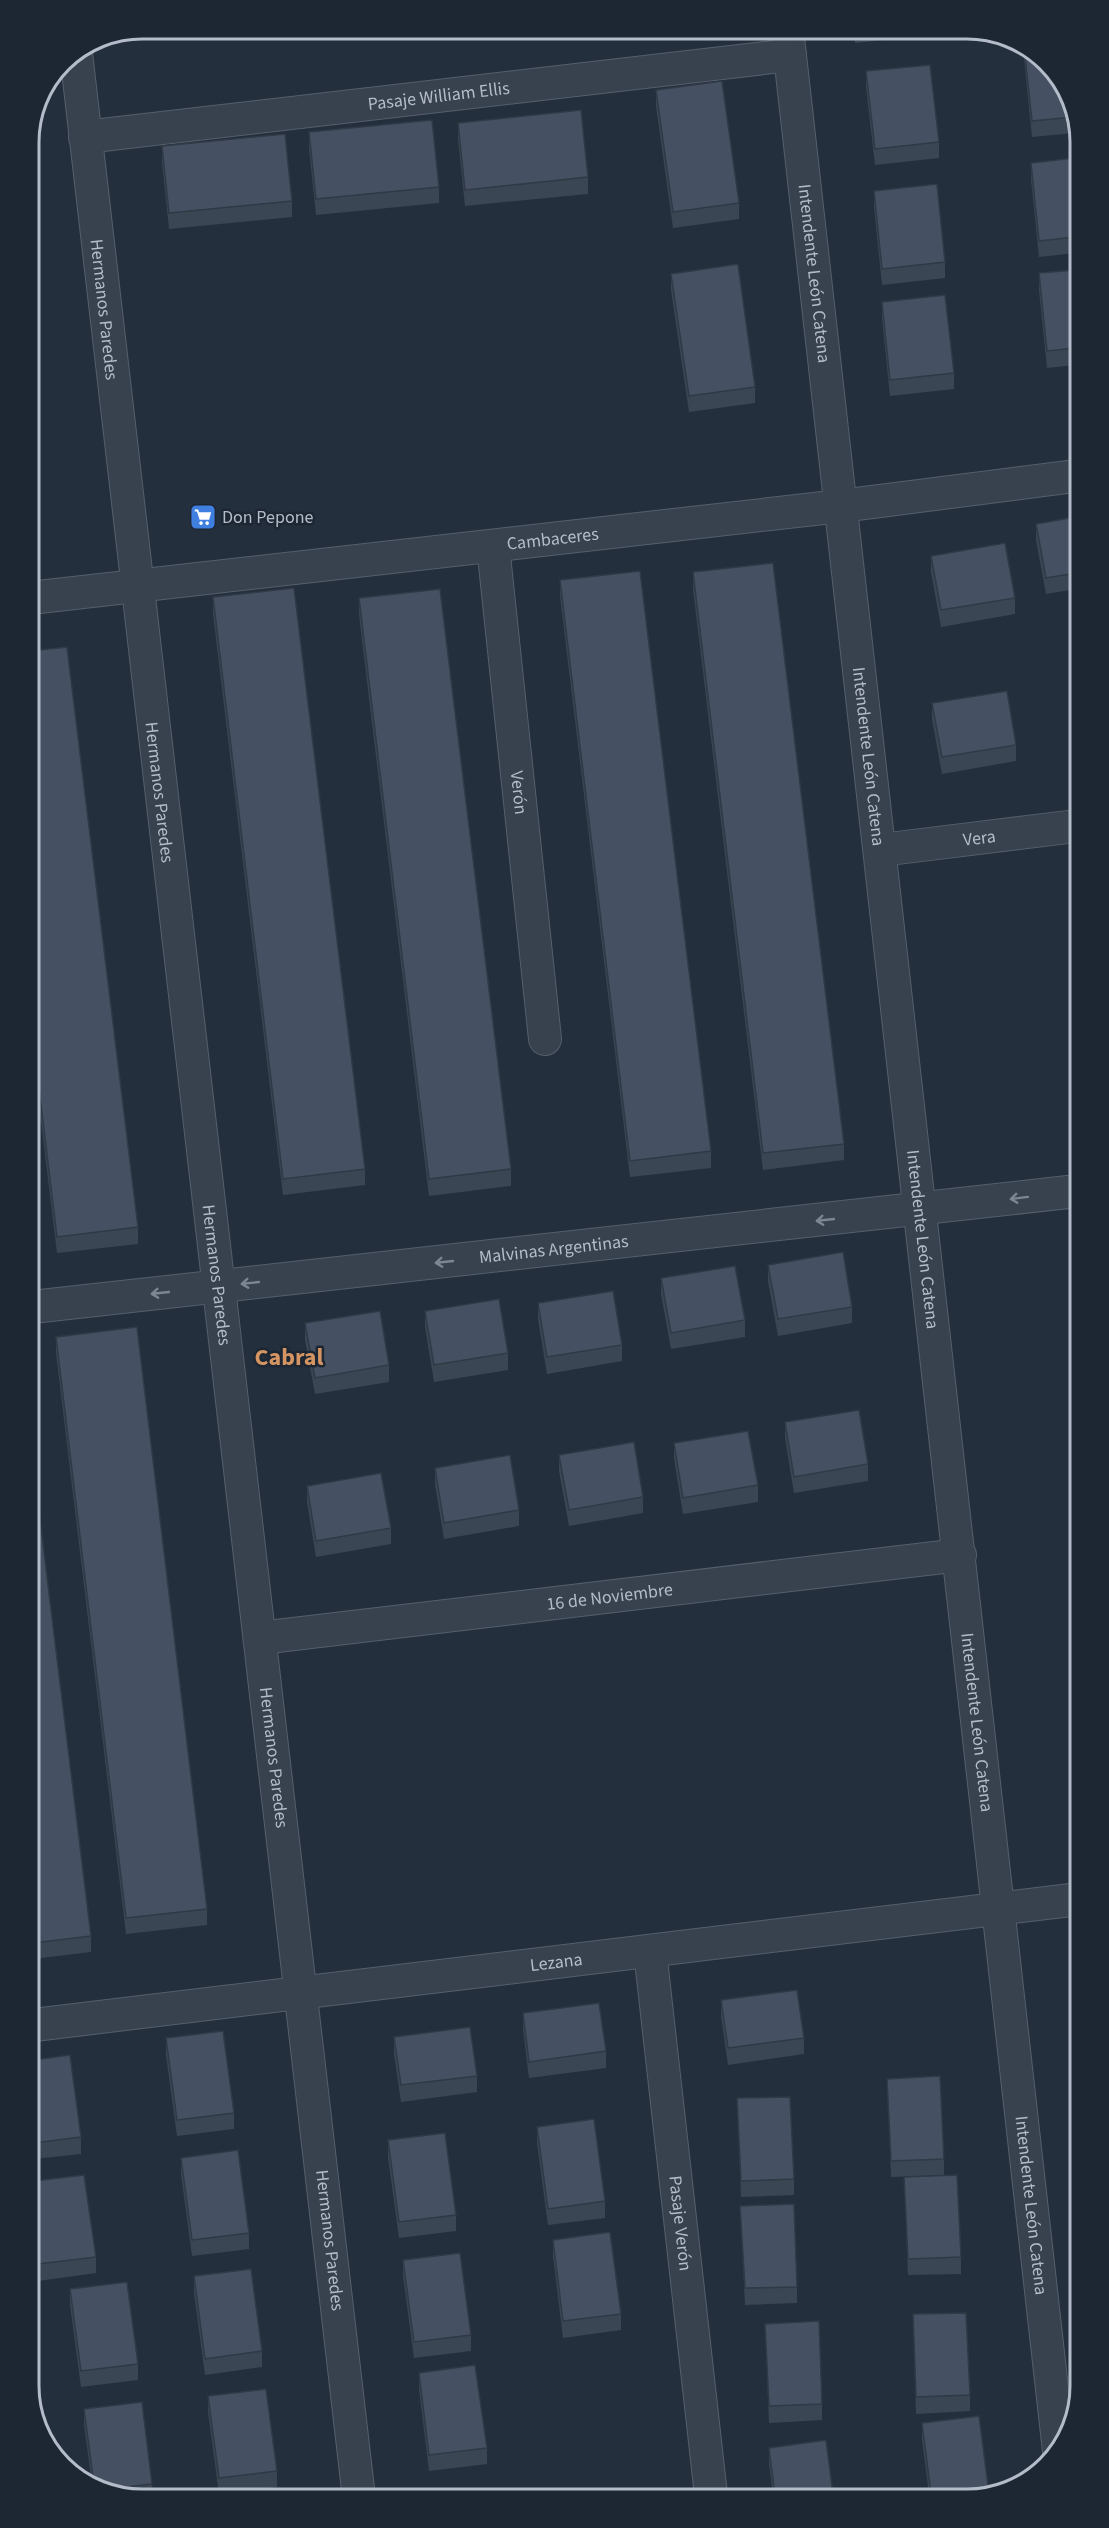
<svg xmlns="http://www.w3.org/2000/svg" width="1109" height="2528" viewBox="0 0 1109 2528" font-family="'Source Sans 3',sans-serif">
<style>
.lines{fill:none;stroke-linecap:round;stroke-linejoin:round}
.minor-casing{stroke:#565f6c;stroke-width:34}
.minor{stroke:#38414e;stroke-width:32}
.wall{fill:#3b4654}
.building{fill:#455162;stroke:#303945;stroke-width:1.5}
.oneway{stroke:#7c8592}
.labels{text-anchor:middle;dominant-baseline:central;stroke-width:5;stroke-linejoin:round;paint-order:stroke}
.street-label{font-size:18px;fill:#b4bcc9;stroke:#1d2633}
.poi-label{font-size:18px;fill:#b4bcc9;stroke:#1d2633;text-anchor:start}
.district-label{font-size:24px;font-weight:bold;fill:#d59563;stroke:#1d2633}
.rim{fill:none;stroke:#b4bcc9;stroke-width:3}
</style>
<rect width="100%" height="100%" fill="#242f3e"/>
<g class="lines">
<defs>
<g id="minor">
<path id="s1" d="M787 29 1059 2451"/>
<path id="s2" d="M76 53C164 868 269 1682 359 2498"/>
<path id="s3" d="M85 137 790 55"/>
<path id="s4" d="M493 546 545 1039"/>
<path id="s5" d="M30 598 841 506 1075 476"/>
<path id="s6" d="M881 850 1076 826"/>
<path id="s7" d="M32 1307 1077 1191"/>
<path id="s8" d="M260 1638 960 1555"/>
<path id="s9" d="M650 1951 711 2495"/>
<path id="s10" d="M34 2025 1079 1899"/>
</g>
</defs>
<!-- minor casing -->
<use href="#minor" class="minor-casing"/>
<!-- minor -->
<use href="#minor" class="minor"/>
</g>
<!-- wall -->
<g class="wall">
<path d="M853 29H918V36L855 43Z"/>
<path d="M1024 47 1074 105V133L1032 137 1024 59Z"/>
<path d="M866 71 939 142V158L875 165 866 87Z"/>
<path d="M656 90 739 203V219L673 228 656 106Z"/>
<path d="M458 123 588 177V194L465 206 458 139Z"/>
<path d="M309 132 439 187V203L316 215 309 149Z"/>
<path d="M162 146 292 201V217L169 229 162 162Z"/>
<path d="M1074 158 1075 253 1039 257 1031 179V163Z"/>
<path d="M874 191 945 262V278L882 285 874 207Z"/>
<path d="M1075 270V365L1047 368 1039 290V273Z"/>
<path d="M671 274 755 387V403L689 412 671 290Z"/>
<path d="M882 302 954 373V389L890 396 882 318Z"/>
<path d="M1075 517 1076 589 1046 594 1036 540V524Z"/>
<path d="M931 556 1015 598V614L941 627 931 572Z"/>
<path d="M693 572 844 1144V1160L763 1170 693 589Z"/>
<path d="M560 580 711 1151V1168L630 1177 560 596Z"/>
<path d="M213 597 365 1169V1185L283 1195 213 614Z"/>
<path d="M359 598 511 1169V1186L429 1196 359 615Z"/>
<path d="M30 651 138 1227V1244L57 1253 31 1039Z"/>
<path d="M932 703 1016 745V761L942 774 932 719Z"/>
<path d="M1074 857H1076V886L1074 873Z"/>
<path d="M768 1265 852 1307V1323L778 1336 768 1281Z"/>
<path d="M661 1278 745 1320V1337L671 1349 661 1294Z"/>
<path d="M538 1303 622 1345V1361L547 1374 538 1319Z"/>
<path d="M425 1311 508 1353V1370L434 1382 425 1327Z"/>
<path d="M305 1323 389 1365V1382L315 1394 305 1340Z"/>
<path d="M56 1337 207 1909V1925L126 1934 56 1353Z"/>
<path d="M785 1422 868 1464V1481L794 1493 785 1438Z"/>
<path d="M674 1443 758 1485V1502L683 1514 674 1459Z"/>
<path d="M32 1454 91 1936V1952L33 1959Z"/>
<path d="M559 1455 643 1497V1513L569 1526 559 1471Z"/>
<path d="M435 1468 519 1510V1526L444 1539 435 1484Z"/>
<path d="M307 1486 391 1528V1544L316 1557 307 1502Z"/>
<path d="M721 2000 804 2038V2054L728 2065 721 2016Z"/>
<path d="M523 2013 606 2051V2068L529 2078 523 2029Z"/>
<path d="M394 2037 477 2076V2092L401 2102 394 2054Z"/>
<path d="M166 2038 234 2113V2129L177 2136 166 2055Z"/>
<path d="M34 2060 81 2137V2154L34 2159Z"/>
<path d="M887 2079 944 2159V2175L891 2177Z"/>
<path d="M737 2098 794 2179V2195L741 2197Z"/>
<path d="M537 2127 605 2201V2218L548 2225 537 2143Z"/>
<path d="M388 2140 456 2215V2231L399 2238 388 2157Z"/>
<path d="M181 2158 249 2233V2249L192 2256 181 2174Z"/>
<path d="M904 2177 961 2257V2274L908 2275Z"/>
<path d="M34 2181 96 2257V2273L38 2281 34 2247Z"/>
<path d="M740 2206 797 2287V2303L745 2305Z"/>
<path d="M553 2240 621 2314V2330L563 2338 553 2256Z"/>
<path d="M403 2260 471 2335V2351L414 2358 403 2276Z"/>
<path d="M194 2276 262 2351V2367L205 2375 194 2293Z"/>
<path d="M70 2289 138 2364V2380L81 2387 70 2305Z"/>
<path d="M913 2314 970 2395V2411L916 2414Z"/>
<path d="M765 2324 822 2404V2420L769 2423Z"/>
<path d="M419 2373 487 2448V2464L429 2471 419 2389Z"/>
<path d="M208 2396 277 2471V2487L219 2494 208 2412Z"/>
<path d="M84 2409 152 2484V2499H134L92 2483 84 2425Z"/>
<path d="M922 2423 989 2493 929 2494 922 2440Z"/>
<path d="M769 2448 833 2494 773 2495 769 2464Z"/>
</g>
<!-- building -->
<g class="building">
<path d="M1024 47 1036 52 1074 105V117L1032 121Z"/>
<path d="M930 65 939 142 875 149 866 71Z"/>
<path d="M722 81 739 203 673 212 656 90Z"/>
<path d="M581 110 588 177 465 190 458 123Z"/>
<path d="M432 120 439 187 316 199 309 132Z"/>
<path d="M285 134 292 201 169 213 162 146Z"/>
<path d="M1074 158 1075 237 1039 241 1031 163Z"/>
<path d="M937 184 945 262 882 269 874 191Z"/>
<path d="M738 264 755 387 689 396 671 274Z"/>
<path d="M1075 270V348L1047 351 1039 273Z"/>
<path d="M945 295 954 373 890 380 882 302Z"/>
<path d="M1075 517 1076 573 1046 578 1036 524Z"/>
<path d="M1005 543 1015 598 941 610 931 556Z"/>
<path d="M773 563 844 1144 763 1153 693 572Z"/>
<path d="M640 571 711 1151 630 1161 560 580Z"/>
<path d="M294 588 365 1169 283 1179 213 597Z"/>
<path d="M440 589 511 1169 429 1179 359 598Z"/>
<path d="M67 647 138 1227 57 1237 31 1022 30 651Z"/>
<path d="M1007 691 1016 745 942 757 932 703Z"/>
<path d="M1074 857H1076V870Z"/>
<path d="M843 1252 852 1307 778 1319 768 1265Z"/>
<path d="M735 1266 745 1320 671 1333 661 1278Z"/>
<path d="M613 1291 622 1345 547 1357 538 1303Z"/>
<path d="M499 1299 508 1353 434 1365 425 1311Z"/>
<path d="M380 1311 389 1365 315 1378 305 1323Z"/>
<path d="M137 1327 207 1909 126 1918 56 1337Z"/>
<path d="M859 1410 868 1464 794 1477 785 1422Z"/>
<path d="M748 1431 758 1485 683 1498 674 1443Z"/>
<path d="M634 1442 643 1497 569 1510 559 1455Z"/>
<path d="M32 1454 91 1936 33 1943Z"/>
<path d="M510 1455 519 1510 444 1523 435 1468Z"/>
<path d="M381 1473 391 1528 316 1541 307 1486Z"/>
<path d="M797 1990 804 2038 728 2048 721 2000Z"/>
<path d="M599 2003 606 2051 529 2062 523 2013Z"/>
<path d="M470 2027 477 2076 401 2085 394 2037Z"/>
<path d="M223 2031 234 2113 177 2120 166 2038Z"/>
<path d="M70 2055 81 2137 34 2143V2060Z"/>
<path d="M940 2076 944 2159 891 2161 887 2079Z"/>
<path d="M790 2097 794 2179 741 2181 737 2098Z"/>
<path d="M594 2119 605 2201 548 2209 537 2127Z"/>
<path d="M445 2133 456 2215 399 2222 388 2140Z"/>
<path d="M238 2150 249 2233 192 2240 181 2158Z"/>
<path d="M84 2175 96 2257 38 2264 34 2231V2181Z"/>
<path d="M957 2175 961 2257 908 2259 904 2177Z"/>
<path d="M794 2204 797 2287 745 2288 740 2206Z"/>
<path d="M610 2232 621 2314 563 2321 553 2240Z"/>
<path d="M460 2253 471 2335 414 2342 403 2260Z"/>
<path d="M251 2269 262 2351 205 2359 194 2276Z"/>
<path d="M127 2282 138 2364 81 2371 70 2289Z"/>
<path d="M966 2313 970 2395 916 2397 913 2314Z"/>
<path d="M819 2321 822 2404 769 2406 765 2324Z"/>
<path d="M475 2365 487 2448 429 2455 419 2373Z"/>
<path d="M266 2389 277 2471 219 2478 208 2396Z"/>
<path d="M142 2402 152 2484 108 2489 94 2484 84 2409Z"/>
<path d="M979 2416 989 2493 931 2494 922 2423Z"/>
<path d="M826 2440 833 2494 775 2495 769 2448Z"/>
<path d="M498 2489 499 2497H442L441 2496Z"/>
</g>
<!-- one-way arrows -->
<defs><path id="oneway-shaft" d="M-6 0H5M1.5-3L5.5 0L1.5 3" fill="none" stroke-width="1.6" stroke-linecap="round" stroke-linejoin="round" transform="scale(1.5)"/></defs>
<g class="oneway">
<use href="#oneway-shaft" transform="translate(1019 1198) rotate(173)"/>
<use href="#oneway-shaft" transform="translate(825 1220) rotate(174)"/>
<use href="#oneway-shaft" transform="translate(444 1262) rotate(174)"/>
<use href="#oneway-shaft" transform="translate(250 1283) rotate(174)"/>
<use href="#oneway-shaft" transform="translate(160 1293) rotate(174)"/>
</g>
<!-- icons -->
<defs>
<symbol id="supermarket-square" viewBox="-11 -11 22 22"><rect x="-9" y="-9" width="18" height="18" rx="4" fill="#3f7fe0" stroke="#1d2633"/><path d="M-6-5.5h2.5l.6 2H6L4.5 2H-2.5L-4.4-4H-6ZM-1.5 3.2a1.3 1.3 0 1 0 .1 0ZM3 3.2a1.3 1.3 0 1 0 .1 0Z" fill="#fff"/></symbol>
</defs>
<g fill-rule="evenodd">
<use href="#supermarket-square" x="188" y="502" width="30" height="30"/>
</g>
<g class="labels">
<!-- street labels -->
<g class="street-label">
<text stroke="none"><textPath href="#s3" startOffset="356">Pasaje William Ellis</textPath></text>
<text stroke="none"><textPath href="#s1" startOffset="246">Intendente León Catena</textPath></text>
<text stroke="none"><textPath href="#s2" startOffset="258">Hermanos Paredes</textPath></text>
<text stroke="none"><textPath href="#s5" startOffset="526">Cambaceres</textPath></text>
<text stroke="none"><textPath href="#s1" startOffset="732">Intendente León Catena</textPath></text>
<text stroke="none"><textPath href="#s4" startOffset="248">Verón</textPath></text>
<text stroke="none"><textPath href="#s2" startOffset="744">Hermanos Paredes</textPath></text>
<text stroke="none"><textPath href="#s6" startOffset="99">Vera</textPath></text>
<text stroke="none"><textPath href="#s1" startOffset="1218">Intendente León Catena</textPath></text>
<text stroke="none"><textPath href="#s7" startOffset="525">Malvinas Argentinas</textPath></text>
<text stroke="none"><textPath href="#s2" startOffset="1230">Hermanos Paredes</textPath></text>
<text stroke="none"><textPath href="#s8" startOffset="352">16 de Noviembre</textPath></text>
<text stroke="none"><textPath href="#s1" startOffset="1704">Intendente León Catena</textPath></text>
<text stroke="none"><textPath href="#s2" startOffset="1716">Hermanos Paredes</textPath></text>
<text stroke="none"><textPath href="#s10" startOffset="526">Lezana</textPath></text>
<text stroke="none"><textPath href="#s1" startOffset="2190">Intendente León Catena</textPath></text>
<text stroke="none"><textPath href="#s9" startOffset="274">Pasaje Verón</textPath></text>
<text stroke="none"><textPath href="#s2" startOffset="2202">Hermanos Paredes</textPath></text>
</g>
<!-- poi labels -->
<g class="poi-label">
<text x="222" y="517">Don Pepone</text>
</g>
<!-- district labels -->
<g class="district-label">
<text x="289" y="1357">Cabral</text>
</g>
</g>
<!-- crop -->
<path d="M0 0H1109V2528H0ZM142 39H967A103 103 0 0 1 1070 142V2386A103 103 0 0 1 967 2489H142A103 103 0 0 1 39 2386V142A103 103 0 0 1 142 39Z" fill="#1d2633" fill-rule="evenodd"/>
<path class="rim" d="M142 39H967A103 103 0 0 1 1070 142V2386A103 103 0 0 1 967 2489H142A103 103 0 0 1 39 2386V142A103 103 0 0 1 142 39Z"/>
</svg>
